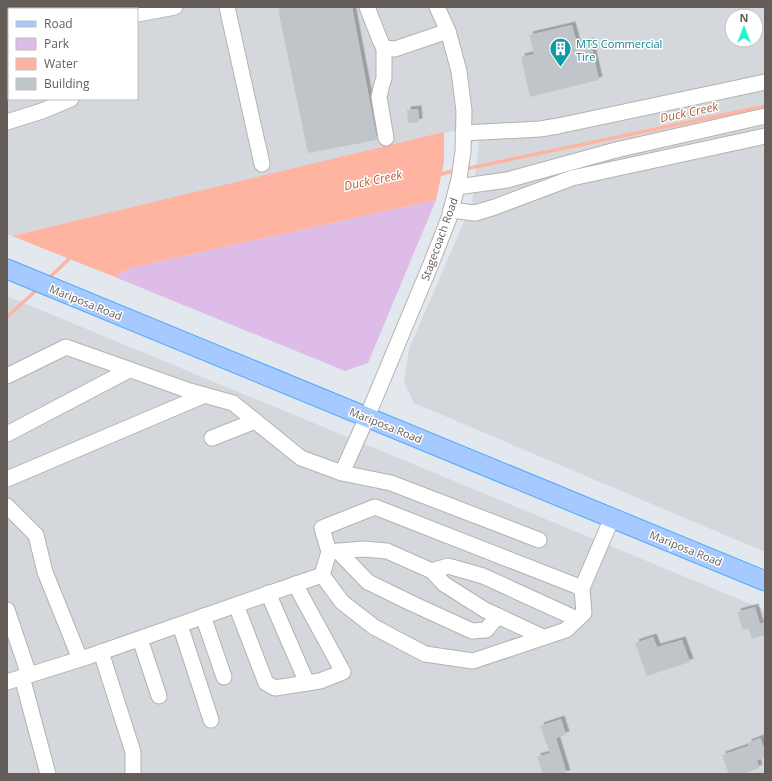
<svg xmlns="http://www.w3.org/2000/svg" width="772" height="781" viewBox="0 0 772 781" font-family="'Open Sans',sans-serif">
<style>
.industrial{fill:#d4d8dd;fill-rule:evenodd}
.green{fill:#ddbce8}
.water{fill:#ffb3a1}
.lines{fill:none;stroke-linecap:round;stroke-linejoin:round}
.stream{stroke:#ffb3a1;stroke-width:3.5}
.building{fill:#bfc5c9;filter:url(#shadow)}
.minor-casing{stroke:#b6b1ae;stroke-width:17}
.major-casing{stroke:#4ea9fb;stroke-width:21}
.minor{stroke:#fff;stroke-width:15}
.major{stroke:#a6caff;stroke-width:19}
.labels{text-anchor:middle;dominant-baseline:central;stroke-width:3;stroke-linejoin:round;paint-order:stroke}
.culture-label{font-size:11px;fill:#0d838f;stroke:#fff;text-anchor:start}
.street-label{font-size:11px;fill:#645d5a;stroke:#fff}
.water-label{font-size:12px;font-style:italic;fill:#b85a37;stroke:#fff}
</style>
<defs>
<filter id="shadow"><feDropShadow dx="3.5" dy="-3.5" stdDeviation="0" flood-color="#0004"/></filter>
</defs>
<rect width="100%" height="100%" fill="#e2e8ee"/>
<!-- industrial -->
<g class="industrial">
<path d="M7 7H765V552L414 403 404 383 409 349 472 203 481 124 12 236 7 234ZM9 9H137V99H9ZM732 16H756V40H732Z"/>
<path d="M7 296 765 610V774H7Z"/>
</g>
<!-- green -->
<path class="green" d="M436 200 368 363 345 371 115 277 129 268Z"/>
<!-- water -->
<path class="water" d="M444 132V162L436 200 129 268 115 277 12 236Z"/>
<g class="lines">
<!-- stream -->
<g class="stream">
<path d="M465 169 765 106"/>
<path d="M437 175 457 170"/>
<path d="M48 279 72 256"/>
<path d="M7 317 39 288"/>
</g>
</g>
<!-- building -->
<g class="building">
<path d="M287 7H352L377 140 308 153 278 9Z"/>
<path d="M572 25 577 44 590 41 599 80 530 97 521 57 534 54 529 35Z"/>
<path d="M418 109 419 122 408 123 407 110Z"/>
<path d="M755 607 760 624 765 622V635L752 639 748 628 743 630 737 612Z"/>
<path d="M653 637 657 647 682 640 690 662 647 676 635 643Z"/>
<path d="M561 719 566 735 556 738 567 774H543L537 757 550 753 540 726Z"/>
<path d="M760 738 765 751V758L757 760 759 768 744 774H729L722 755 748 746V743Z"/>
</g>
<g class="lines">
<defs>
<g id="minor">
<path d="M88 7V9"/>
<path d="M227 7 262 164"/>
<path d="M367 7 380 40 384 48 395 49 448 31"/>
<path d="M137 14 175 7"/>
<path d="M7 25H9"/>
<path d="M384 48V78L382 84 379 97 386 138"/>
<path d="M7 122 42 111 71 99"/>
<path d="M463 133 540 129 558 126 765 82"/>
<path d="M457 187 507 180 616 150 765 116"/>
<path d="M451 210 475 213 495 207 572 178 765 136"/>
<path d="M7 376 66 347 190 391 233 403 301 458 342 473 367 417 431 264 449 218 459 179 463 151 464 111 459 71 448 31 437 7"/>
<path d="M7 434 129 370"/>
<path d="M212 438 255 421"/>
<path d="M342 473 391 483 539 540"/>
<path d="M7 479 205 395"/>
<path d="M7 506 36 535 45 572 80 659"/>
<path d="M338 551 368 582 411 603 472 631 486 630 498 616"/>
<path d="M329 552 363 549 387 551 432 571 448 566 483 576 577 619"/>
<path d="M432 571 444 584 485 610 543 637"/>
<path d="M322 575 342 602 374 627 425 654 473 661 566 630 584 613 582 588"/>
<path d="M268 593 307 683"/>
<path d="M236 605 266 683 275 688 320 681 343 672 295 584"/>
<path d="M7 610 29 675"/>
<path d="M203 616 224 677"/>
<path d="M180 625 211 720"/>
<path d="M140 639 159 696"/>
<path d="M101 652 133 752V774"/>
<path d="M22 677 48 774"/>
<path d="M7 682 90 656 322 575 329 552 322 528 375 507 582 588 612 518"/>
</g>
<path id="major" d="M7 269 765 581"/>
</defs>
<!-- minor casing -->
<use href="#minor" class="minor-casing"/>
<!-- major casing -->
<use href="#major" class="major-casing"/>
<!-- minor -->
<use href="#minor" class="minor"/>
<!-- major -->
<use href="#major" class="major"/>
</g>
<!-- icons -->
<defs>
<symbol id="building-pin" viewBox="-11 -11 22 30"><path d="M0 17L-7.5 6A9.5 9.5 0 1 1 7.5 6Z" fill="#0f9aa8" stroke="#fff"/><path d="M-4-6H4V6H1V3H-1V6H-4ZM-2.5-4.3h1.7v1.8h-1.7ZM.8-4.3h1.7v1.8H.8ZM-2.5-1h1.7V.8h-1.7ZM.8-1h1.7V.8H.8Z" fill="#fff"/></symbol>
</defs>
<g fill-rule="evenodd">
<use href="#building-pin" x="548" y="36" width="25" height="34"/>
</g>
<g class="labels">
<!-- culture labels -->
<g class="culture-label">
<text x="576" y="43">MTS Commercial<tspan x="576" dy="13">Tire</tspan></text>
</g>
<!-- street labels -->
<g class="street-label">
<text transform="translate(439 239) rotate(-70)">Stagecoach Road</text>
<text transform="translate(86 302) rotate(22)">Mariposa Road</text>
<text transform="translate(386 425) rotate(22)">Mariposa Road</text>
<text transform="translate(686 548) rotate(22)">Mariposa Road</text>
</g>
<!-- water labels -->
<g class="water-label">
<text transform="translate(689 112) rotate(-12)">Duck Creek</text>
<text transform="translate(373 180) rotate(-12)">Duck Creek</text>
</g>
</g>
<!-- border -->
<rect width="772" height="781" fill="none" stroke="#645d5a" stroke-width="16"/>
<!-- legend -->
<rect x="8" y="8" width="130" height="92" fill="#ffffff" stroke="#c1bebd"/>
<rect x="16" y="21" width="20" height="6" fill="#a6caff" stroke="#c1bebd"/>
<text x="44" y="28" font-size="12" fill="#645d5a">Road</text>
<rect x="16" y="38" width="20" height="12" fill="#ddbce8" stroke="#c1bebd"/>
<text x="44" y="48" font-size="12" fill="#645d5a">Park</text>
<rect x="16" y="58" width="20" height="12" fill="#ffb3a1" stroke="#c1bebd"/>
<text x="44" y="68" font-size="12" fill="#645d5a">Water</text>
<rect x="16" y="78" width="20" height="12" fill="#bfc5c9" stroke="#c1bebd"/>
<text x="44" y="88" font-size="12" fill="#645d5a">Building</text>
<!-- north arrow -->
<g transform="translate(744 28)"><circle r="19" fill="#ffffff" stroke="#c1bebd"/>
<path d="M0-3L7 15L0 10L-7 15Z" fill="#21f5d1"/>
<text y="-6" font-size="11" font-weight="bold" text-anchor="middle" fill="#645d5a">N</text>
</g>
</svg>
